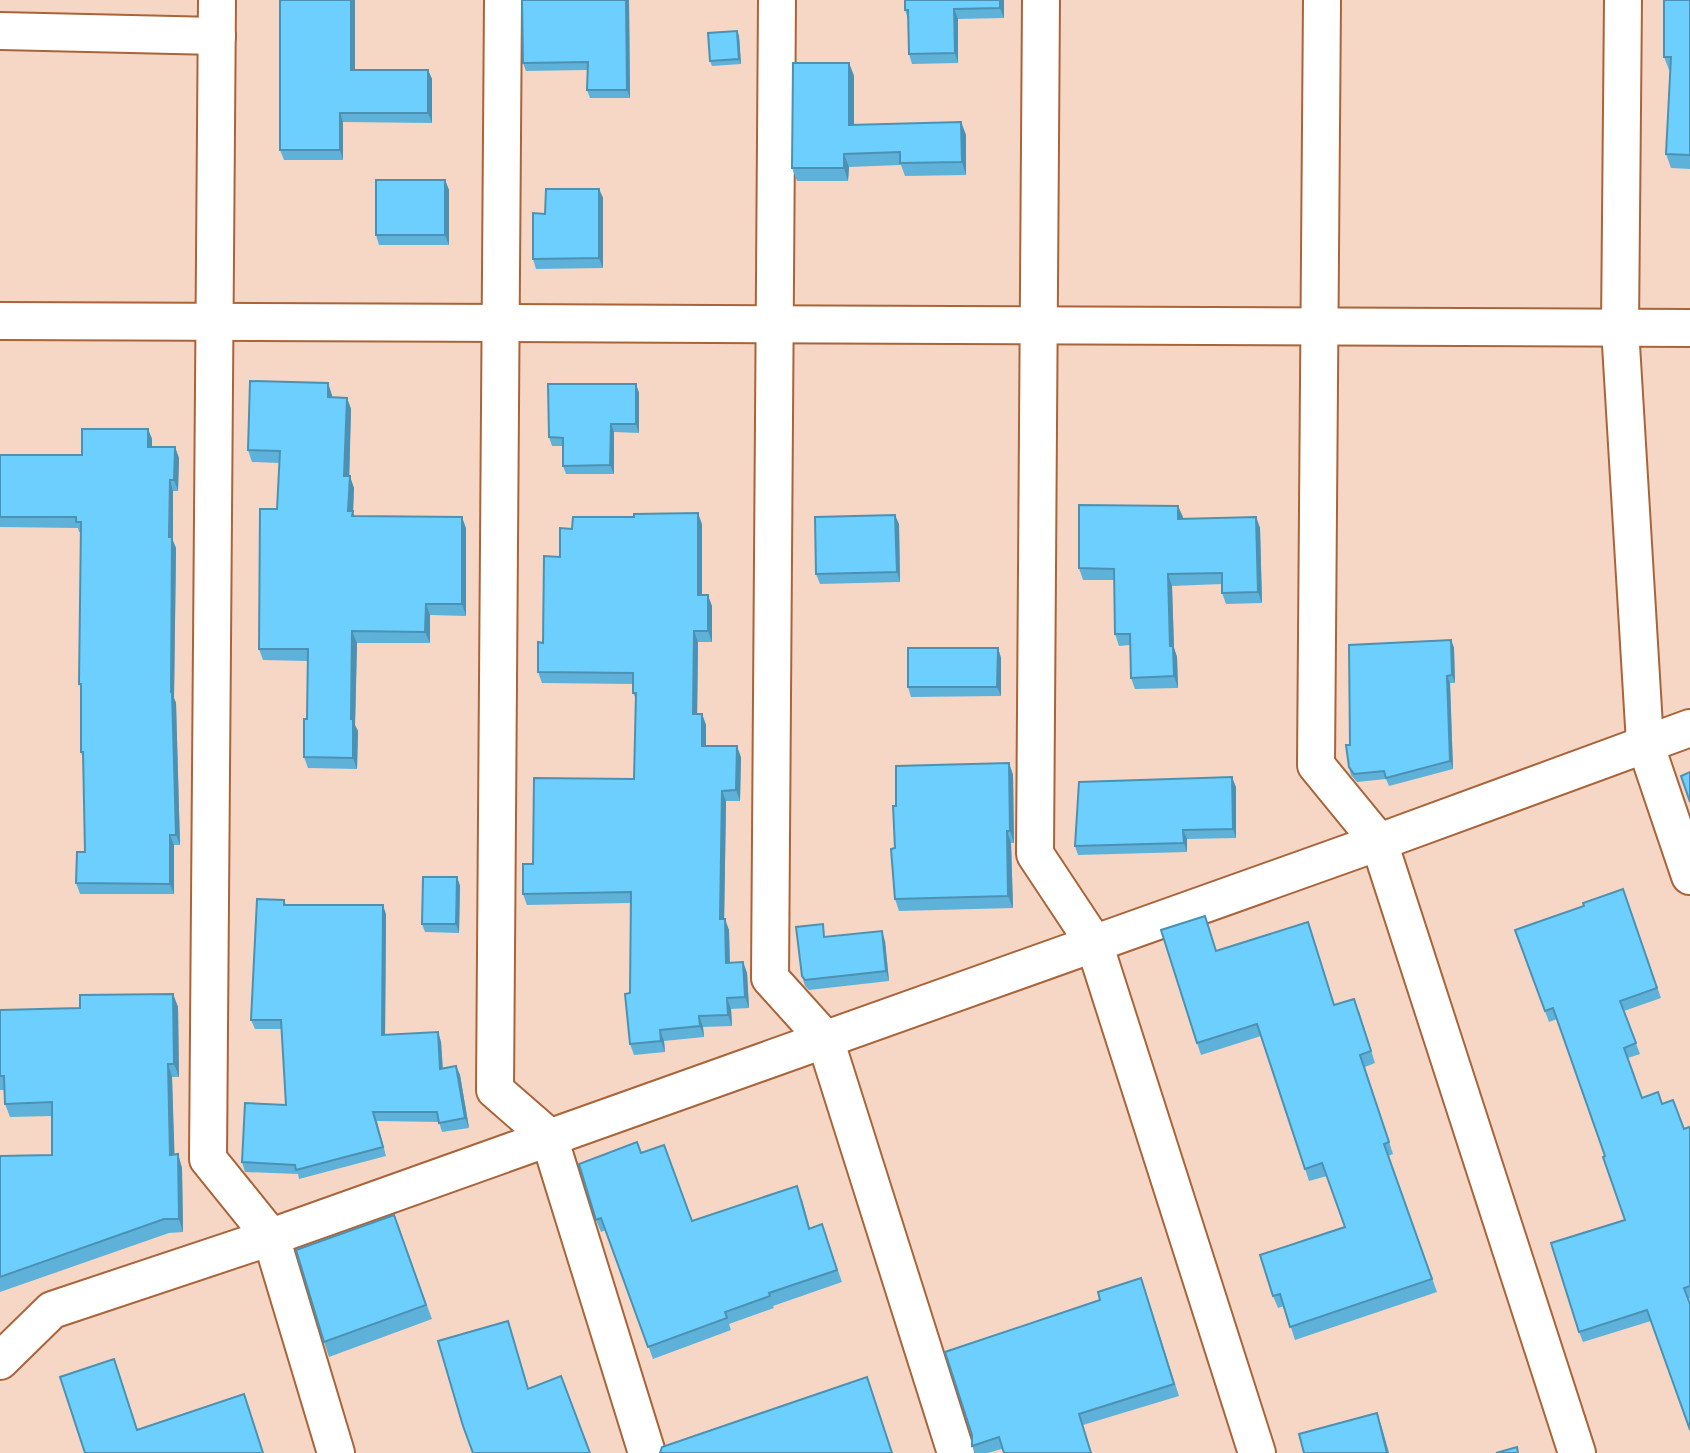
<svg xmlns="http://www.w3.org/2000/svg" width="1690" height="1453" viewBox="0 0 1690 1453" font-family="Helvetica,sans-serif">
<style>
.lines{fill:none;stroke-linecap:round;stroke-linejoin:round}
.street-casing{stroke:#a96439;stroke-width:40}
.street{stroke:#fff;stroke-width:36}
.wall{fill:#5eb2da}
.shaded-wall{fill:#4c91b2}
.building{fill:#6dcffe;stroke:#4c91b2;stroke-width:2}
</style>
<rect width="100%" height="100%" fill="#f6d7c5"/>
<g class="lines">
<defs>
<g id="street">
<path d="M217 0 208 1159 271 1237 336 1453"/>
<path d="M503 0 495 1090 549 1137 647 1453"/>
<path d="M777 0 770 978 825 1039 956 1453"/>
<path d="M1041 0 1035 854 1094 943 1257 1453"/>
<path d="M1322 0 1316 765 1379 842 1577 1453"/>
<path d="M1623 0 1620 328 1645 743 1690 876"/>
<path d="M0 31 217 36"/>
<path d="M0 321 1690 328"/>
<path d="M0 1361 52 1310 271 1237 1379 842 1690 728"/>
</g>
</defs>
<!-- street casing -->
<use href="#street" class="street-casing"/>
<!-- street -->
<use href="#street" class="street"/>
</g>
<!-- wall -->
<g class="wall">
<path d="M355 0V70H428L432 79V123L343 122V160H284L280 150Z"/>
<path d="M522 0H629L630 98H590L587 90V70L526 71 523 63Z"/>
<path d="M905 0H1004V18L958 19V63L912 64 909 54 908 19 905 10Z"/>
<path d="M1690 0V169L1671 168 1666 154 1670 70H1669L1664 57Z"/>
<path d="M739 36 741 64 712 66 710 61Z"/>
<path d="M849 63 854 76V125L961 122 966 135V175L905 176 901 165 849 167 848 181H797L792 168Z"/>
<path d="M445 180 449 190V245H379L376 235Z"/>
<path d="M599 189 603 198V268L536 269 533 259 545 214Z"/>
<path d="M328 383 332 397 347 398 351 409 349 476 354 488 353 512 354 516 466 528V616L430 615V643H357L355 725 358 731 357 769 308 768 304 757 307 719V661L263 660 259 649 277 509 279 463 252 462 248 450Z"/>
<path d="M636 384 639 393V433L614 432V474H566L563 466V446H552L549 437Z"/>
<path d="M148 429 152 439V447H175L179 458 178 491H173V541L176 548 174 698 176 703 180 845H174V894H80L76 883 85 852 83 758 81 752V689L79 684 81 532H79L78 528 0 527V455H82Z"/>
<path d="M1178 506 1183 519 1256 517 1260 528 1262 603 1226 604 1222 593V584L1172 586 1174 648 1177 657 1178 688 1135 689 1131 678 1130 645 1119 646 1115 634 1114 580H1083L1079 568Z"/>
<path d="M702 524V595L712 606V642H698L697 714H702L706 725V746L741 757 740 801H726L724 919 729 930 730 963 743 962 747 973 749 1008 731 1009 732 1026 703 1027 704 1037 664 1041 665 1052 634 1055 630 1044V903L527 905 523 894 533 864 634 779 636 699 633 693V684L542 683 538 672 560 557Z"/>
<path d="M899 524 900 582 820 584 816 574Z"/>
<path d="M1451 640 1454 648 1455 683H1450L1453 769 1389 786 1386 779 1357 782 1351 775 1349 767 1350 745Z"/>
<path d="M998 648 1001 658V696L911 697 908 687Z"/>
<path d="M1009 763 1013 775 1014 843H1011L1013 908 899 911 895 899 896 806Z"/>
<path d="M1236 787V838L1187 839V852L1078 855 1075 846Z"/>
<path d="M457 877 460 886 459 933 425 932 422 924Z"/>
<path d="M1623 889 1661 998 1624 1011 1640 1054 1628 1058 1642 1098 1662 1104 1684 1129H1690V1298L1651 1321 1583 1342 1579 1332 1625 1220 1605 1156 1557 1019 1549 1022 1515 930 1584 906Z"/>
<path d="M284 900 286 905 386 914 385 1035 438 1032 441 1042 443 1068 456 1066 460 1075 469 1128 442 1132 439 1122 377 1121 386 1156 299 1179 298 1174 245 1172 242 1162 286 1105 282 1029H255L251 1020Z"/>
<path d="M827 936 885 941 889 981 809 990 805 986 802 976Z"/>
<path d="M1217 951 1335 1005 1359 1011 1375 1063 1365 1067 1393 1154 1388 1156 1437 1292 1295 1340 1284 1306 1278 1308 1273 1296 1345 1227 1327 1176 1309 1181 1261 1036 1201 1055 1197 1043Z"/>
<path d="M173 994 178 1007 179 1077H172L174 1154H178L182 1168 183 1232 169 1233 0 1292V1156L52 1155V1116L10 1117 5 1104V1090H0V1010L80 1008Z"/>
<path d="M641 1153 692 1221 802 1199 810 1228 822 1224 842 1282 773 1306 774 1308 729 1324 731 1330 653 1359 606 1230 601 1232 596 1220Z"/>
<path d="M394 1215 432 1319 329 1357 324 1342Z"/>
<path d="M1145 1289 1179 1396 1083 1425 988 1453H975L972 1446Z"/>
</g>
<!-- shaded-wall -->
<g class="shaded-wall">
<path d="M351 0H355V79L351 70Z"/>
<path d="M626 0H629L630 98 627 90Z"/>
<path d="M1000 0H1004V18L1000 8Z"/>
<path d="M954 9 958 19V63L955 53Z"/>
<path d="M737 31 739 36 741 64 739 59Z"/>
<path d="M849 63 854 76V138L849 125Z"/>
<path d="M428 70 432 79V123L428 113Z"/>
<path d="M340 113 343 122V160L340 150Z"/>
<path d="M961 122 966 135V175L962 162Z"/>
<path d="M844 154 849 167 848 181 844 168Z"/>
<path d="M445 180 449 190V245L445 235Z"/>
<path d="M599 189 603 198V268L599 258Z"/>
<path d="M328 383 332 395V408L328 397Z"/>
<path d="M636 384 639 393V433L636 424Z"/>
<path d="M347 398 351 409 349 488 344 476Z"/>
<path d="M611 424 614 432V474L610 465Z"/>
<path d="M148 429 152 439V457L148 447Z"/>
<path d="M175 447 179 458 178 491 174 480Z"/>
<path d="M350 476 354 488 353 512 357 523 348 511Z"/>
<path d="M170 480 173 491V541L176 548 174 698 176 703 180 845 176 835 171 692Z"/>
<path d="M1178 506 1183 517V531L1178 519Z"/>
<path d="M698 513 702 524V606L698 595Z"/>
<path d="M895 515 899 524 900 582 897 572Z"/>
<path d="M462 517 466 528V616L462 604Z"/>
<path d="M1256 517 1260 528 1262 603 1258 592Z"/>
<path d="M1168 574 1172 586 1174 648 1177 657 1178 688 1174 676 1170 646Z"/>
<path d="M708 595 712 606V642L708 631Z"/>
<path d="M426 604 430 615V643L425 632Z"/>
<path d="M352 631 357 643 355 725 358 731 357 769 353 758 351 719Z"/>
<path d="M694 631 698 642 697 725 693 714Z"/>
<path d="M1451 640 1454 648 1455 683 1452 675Z"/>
<path d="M998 648 1001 658V696L997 687Z"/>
<path d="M1447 676 1450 683 1453 769 1450 761Z"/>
<path d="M702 714 706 725V756L702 746Z"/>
<path d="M737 746 741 757 740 801 736 790Z"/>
<path d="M1009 763 1013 775 1014 843 1010 831Z"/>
<path d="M1232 777 1236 787V838L1233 829Z"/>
<path d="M722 791 726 801 724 930 720 919Z"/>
<path d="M1183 830 1187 839V852L1184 843Z"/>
<path d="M1007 831 1011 843 1013 908 1008 896Z"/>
<path d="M170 835 174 845V894L170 884Z"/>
<path d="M457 877 460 886 459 933 456 924Z"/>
<path d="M383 905 386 914 385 1044 382 1035Z"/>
<path d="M725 919 729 930 730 974 726 963Z"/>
<path d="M882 931 885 941 889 981 886 971Z"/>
<path d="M743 962 747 973 749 1008 745 997Z"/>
<path d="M173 994 178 1007 179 1077 174 1064Z"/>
<path d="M727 998 731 1009 732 1026 728 1015Z"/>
<path d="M699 1016 703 1027 704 1037 700 1026Z"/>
<path d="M660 1030 664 1041 665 1052 661 1041Z"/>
<path d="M438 1032 441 1042 443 1078 440 1069Z"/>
<path d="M168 1064 172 1077 175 1168 170 1155Z"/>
<path d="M456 1066 460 1075 469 1128 465 1118Z"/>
<path d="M178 1154 182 1168 183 1232 179 1219Z"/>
<path d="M1377 1413 1382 1428 1389 1453H1387Z"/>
</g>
<!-- building -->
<g class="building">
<path d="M280 0H351V70H428V113H340V150H280Z"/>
<path d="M522 0H626L627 90H587L588 62 523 63Z"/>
<path d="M905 0H1000V8L954 9 955 53 909 54 908 10H905Z"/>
<path d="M1664 0H1690V155L1666 154 1671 57H1664Z"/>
<path d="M737 31 739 59 710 61 708 33Z"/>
<path d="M793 63H849V125L961 122 962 162 900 163V152L844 154V168H792Z"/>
<rect x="376" y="180" width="69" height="55"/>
<path d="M546 189H599V258L533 259V213L545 214Z"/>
<path d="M250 381 328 383V397L347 398 344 476H350L348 511H353L352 516 462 517V604H426L425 632 352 631 351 719H353V758L304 757V719H307L308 649H259L260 509H277L280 451 248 450Z"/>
<path d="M548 384H636V424H611L610 465 563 466V438L549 437Z"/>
<path d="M82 429H148V447H175L174 480H170L169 537H172L171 692H172L176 835H170V884L76 883 77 852H85L83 752H81V684H79L81 522H76V517H0V455H82Z"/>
<path d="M1079 505 1178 506V519L1256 517 1258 592 1222 593V573L1168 574 1170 646H1173L1174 676 1131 678 1130 634H1115L1114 569 1079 568Z"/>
<path d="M698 513V595H708V631H694L693 714H702V746H737L736 790 722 791 720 919H725L726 963 743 962 745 997 727 998 728 1015 699 1016 700 1026 660 1030 661 1041 630 1044 625 994 630 993 631 892 523 894V864H533L534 778 634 779 636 693H633V673L538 672V642L543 643 544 556 560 557V528L572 529 573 517H634V514Z"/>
<path d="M895 515 897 572 816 574 815 517Z"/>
<path d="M1451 640 1452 675 1447 676 1450 761 1386 778 1384 771 1354 774 1349 767 1346 745H1350L1349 645Z"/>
<path d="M908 648H998L997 687H908Z"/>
<path d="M1009 763 1010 831H1007L1008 896 895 899 891 849 895 848 893 806H896V766Z"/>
<path d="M1690 772V802L1681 776Z"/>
<path d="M1232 777 1233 829 1183 830 1184 843 1075 846 1079 782Z"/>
<path d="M423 877H457L456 924H422Z"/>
<path d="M1623 889 1657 988 1620 1001 1636 1043 1624 1048 1642 1098 1658 1092 1662 1104 1673 1100 1684 1129 1689 1127 1690 1129V1286L1684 1288 1690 1304V1430L1647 1310 1579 1332 1551 1243 1625 1220 1603 1157 1605 1156 1553 1008 1545 1011 1515 930 1584 906 1583 903Z"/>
<path d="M257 899 284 900V905H383L382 1035 438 1032 440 1069 456 1066 465 1118 439 1123 437 1112H373L383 1147 296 1170 295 1165 242 1162 245 1103 286 1105 281 1020H251Z"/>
<path d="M1205 916 1216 951 1308 922 1334 1005 1354 999 1371 1051 1360 1055 1389 1142 1384 1144 1432 1279 1290 1327 1280 1294 1273 1296 1260 1255 1345 1227 1322 1163 1305 1169 1257 1024 1197 1043 1161 930Z"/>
<path d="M823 924 824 937 882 931 886 971 805 980 802 976 796 927Z"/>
<path d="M173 994 174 1064H168L170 1155 178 1154 179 1219H164L0 1277V1156L52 1155V1102L5 1104 4 1076H0V1010L80 1008V995Z"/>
<path d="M637 1142 641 1153 664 1145 692 1221 797 1186 809 1229 822 1224 837 1270 769 1293 770 1296 725 1312 727 1318 648 1347 601 1218 596 1220 579 1164Z"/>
<path d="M394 1215 426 1305 324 1342 296 1250Z"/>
<path d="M1141 1278 1174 1384 1079 1414 1091 1453H1004L999 1437 972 1446V1435L945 1352 1100 1300 1098 1292Z"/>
<path d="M508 1321 528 1389 561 1376 590 1453H473L463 1426 438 1341Z"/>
<path d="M114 1359 137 1430 244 1394 263 1453H85L60 1377Z"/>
<path d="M867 1377 892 1453H660L662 1447Z"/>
<path d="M1377 1413 1387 1453H1304L1299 1434Z"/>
<path d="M1517 1447 1518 1453H1496Z"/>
</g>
</svg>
